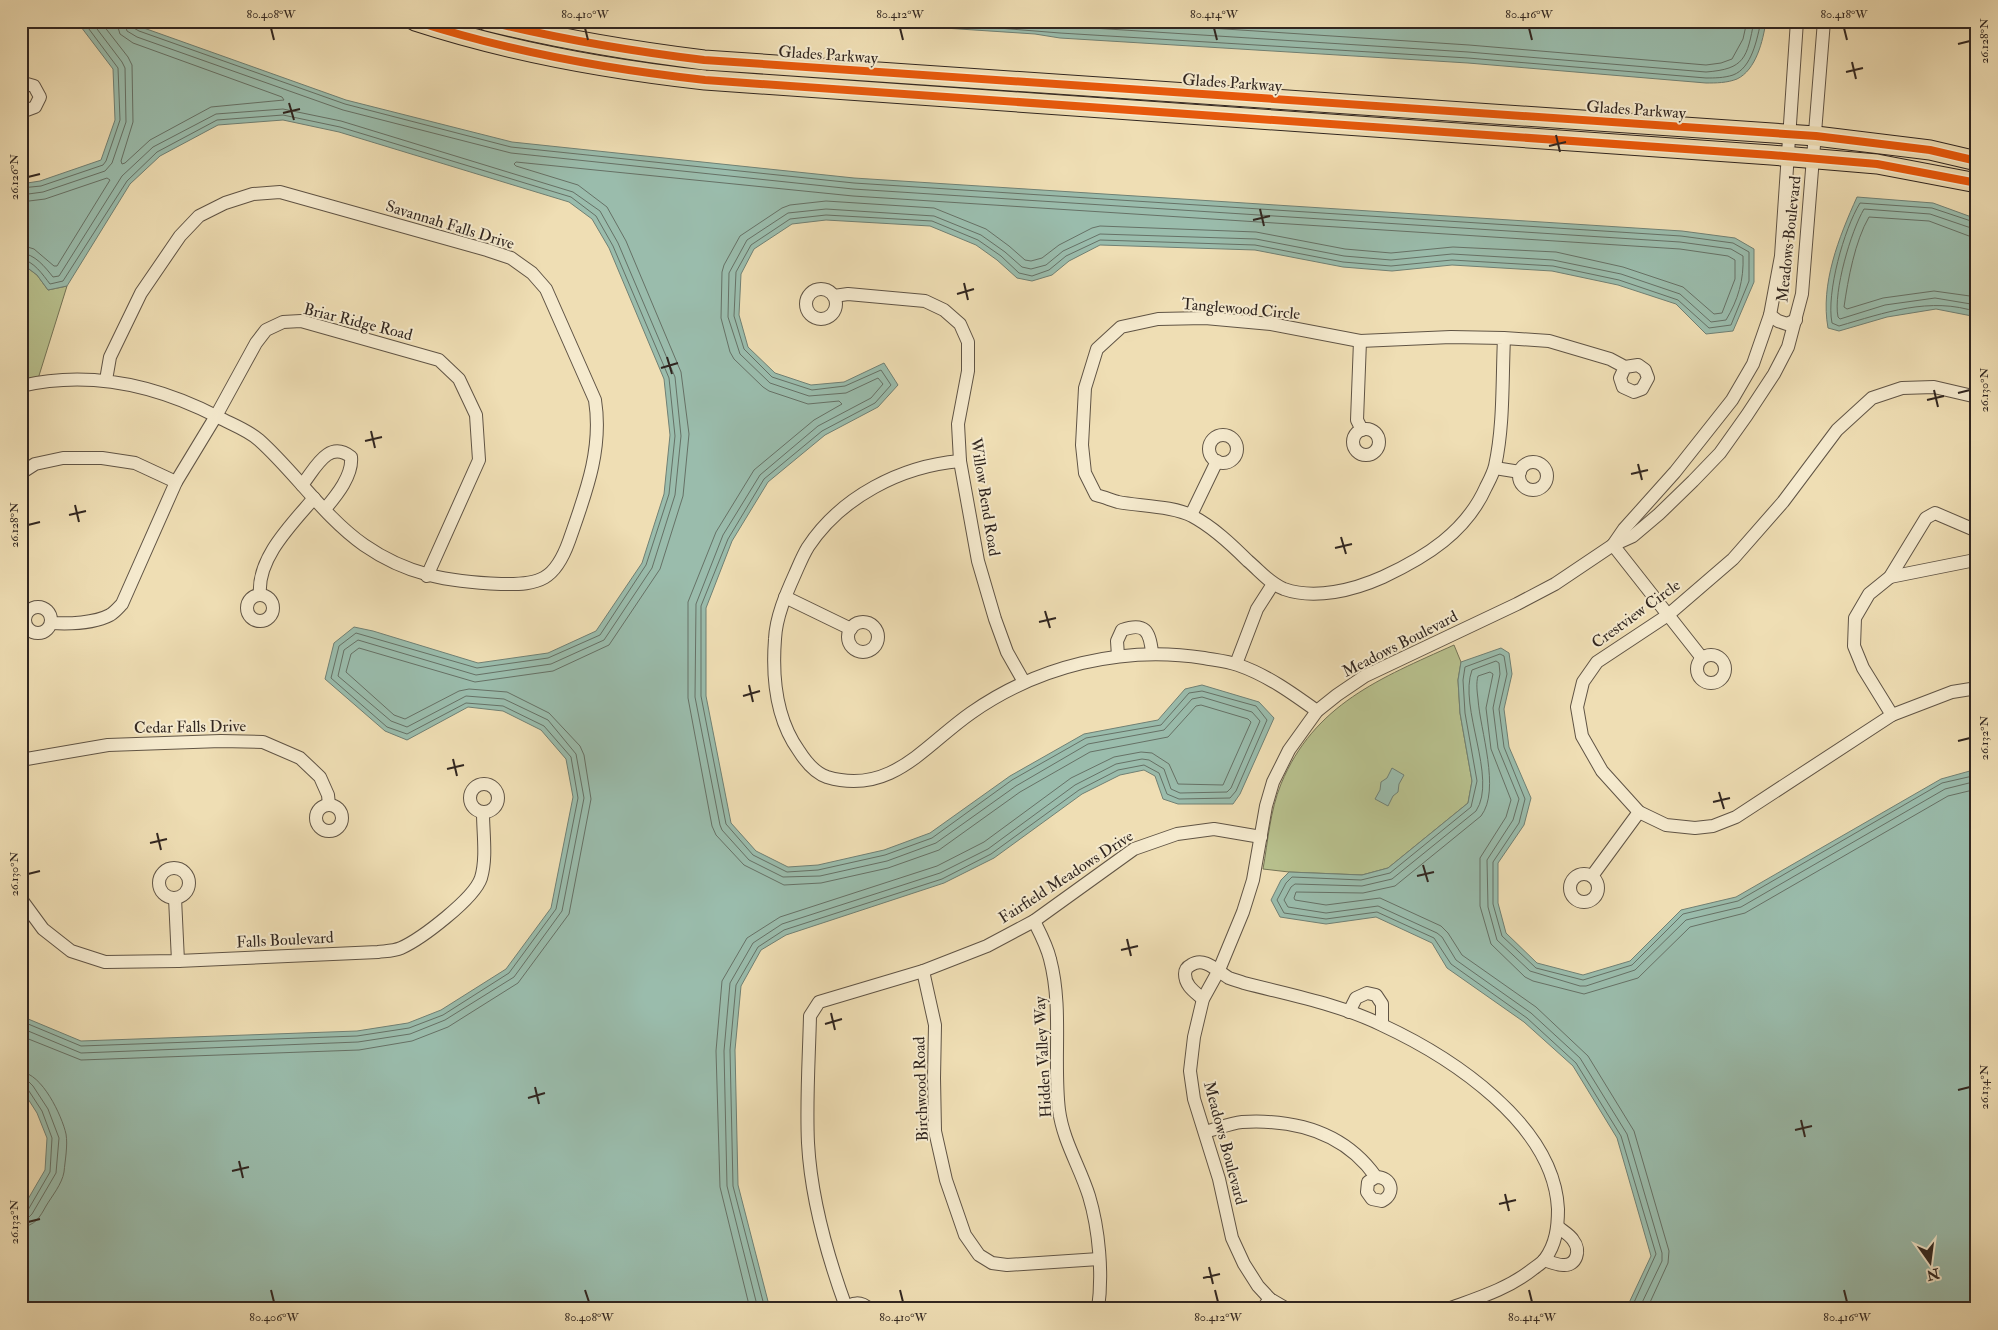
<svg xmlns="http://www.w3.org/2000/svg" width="1998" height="1330" viewBox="0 0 1998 1330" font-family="'IM FELL Double Pica',serif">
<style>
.green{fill:#b8c18e;stroke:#747457}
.water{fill:#9abcac;stroke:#708074}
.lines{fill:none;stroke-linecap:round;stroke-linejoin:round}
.shore{stroke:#667166;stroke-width:1}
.street-casing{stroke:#605445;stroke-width:14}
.primary-casing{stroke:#312620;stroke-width:21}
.street{stroke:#f5eace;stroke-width:12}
.primary{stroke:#efdeb4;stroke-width:19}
.cycleway-casing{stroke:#f5eace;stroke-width:11}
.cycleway{stroke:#e8590c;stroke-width:8}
.ticks{fill:none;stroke:#312620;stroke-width:2}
.labels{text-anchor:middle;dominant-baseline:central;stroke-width:4;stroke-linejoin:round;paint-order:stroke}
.street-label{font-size:16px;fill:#312620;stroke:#f5eace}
.neatline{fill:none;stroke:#312620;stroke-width:2}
.ticks-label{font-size:12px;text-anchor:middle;fill:#312620}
</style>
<rect width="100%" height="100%" fill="#efdeb4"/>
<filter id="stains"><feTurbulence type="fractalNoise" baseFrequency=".004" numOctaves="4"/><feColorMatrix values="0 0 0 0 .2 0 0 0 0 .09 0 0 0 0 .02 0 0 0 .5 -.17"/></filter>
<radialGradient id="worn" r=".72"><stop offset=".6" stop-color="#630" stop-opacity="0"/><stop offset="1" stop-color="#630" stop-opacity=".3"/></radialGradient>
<!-- green -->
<g class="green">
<path d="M21 263 37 275 48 290 67 286 37 382 21 386Z"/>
<path d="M1454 645 1461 662 1458 680 1460 713 1472 781 1468 803 1388 868 1362 875 1289 872 1263 869C1268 841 1270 811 1281 784 1314 704 1381 678 1454 645Z"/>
</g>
<!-- water -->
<g class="water">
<path d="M74 21H132L141 27 346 100 512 142 854 178 1682 231 1735 238 1754 249V282L1733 331 1706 334 1676 304 1618 285 1552 271 1452 265 1392 271 1343 267 1255 250 1100 245 1069 261 1052 275 1032 281 1017 278 997 260 976 245 930 226 826 220 792 224 754 249 741 274 739 315 748 347 775 373 811 385 844 382 884 363 898 385 878 407 825 435 768 482 732 541 706 608V696L731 823 756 851 788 867 818 865 884 850 930 833 1010 776 1084 734 1158 720 1185 689 1202 685 1259 702 1274 718 1240 794 1233 804H1178L1163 799 1155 776 1144 770 1120 775 1082 794 994 858 944 883 786 935 761 950 741 986 735 1050 738 1185 770 1309H47L21 1302V1211L45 1170 47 1138 37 1113 21 1088V1016L81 1041 357 1031 408 1023 441 1010 506 969 551 908 573 797 566 759 541 730 503 711 468 707 407 740 385 731 325 679 334 643 354 627 373 631 478 663 548 653 596 631 642 563 664 494 670 435 664 379 609 248 592 219 569 202 339 132 283 120 218 125 160 156 130 184 67 286 48 290 37 275 21 263V184L40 181 101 160 115 120 113 69 78 23Z"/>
<path d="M838 21H1766C1763 41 1756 70 1737 79 1727 83 1716 83 1706 83L1468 63 1060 38 1035 34Z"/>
<path d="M1857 197 1933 203 1977 219V317L1936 309 1887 317 1839 331 1828 328C1820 284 1839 237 1857 197Z"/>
<path d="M1501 648 1509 653 1512 674 1504 709 1509 747 1531 798 1524 825 1498 863V903L1506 933 1537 963 1583 975 1630 961 1681 910 1736 897 1941 779 1977 769V1309H1623L1628 1305 1651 1256 1617 1138 1573 1066 1524 1022 1447 968 1432 943 1376 917 1326 924 1280 917 1271 900 1281 880 1289 872 1362 875 1388 868 1468 803 1472 781 1460 713 1458 680 1461 662Z"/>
<path d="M1392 768 1404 775 1399 784 1398 792 1393 796 1388 806 1375 799 1380 790 1381 782 1387 778Z"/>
</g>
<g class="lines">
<!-- shore -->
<g class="shore">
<path d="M100 21 128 57 132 65 133 122 121 161 122 164 125 163 150 140 211 107 284 100 282 97 133 43 120 34 116 21"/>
<path d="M124 21 127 31 137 37 343 110 511 153 853 189 1680 242 1731 249 1743 256C1744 280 1738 300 1726 320L1711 322 1680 294 1621 274 1553 260 1452 254 1391 260 1344 256 1256 239 1100 234 1063 251 1046 265 1031 269 1022 267 1005 252 981 235 934 216 826 209 788 213 747 240 729 273 728 317 740 354 770 383 809 396 846 393 878 378 883 384 871 398 818 426 760 475 723 535 696 604 695 697 720 825 722 830 749 860 783 877 820 876 887 861 936 843 1016 786 1088 744 1164 730 1192 699 1202 697 1252 712 1260 721 1231 788 1227 792 1180 793 1171 789 1164 769 1149 760 1142 759 1116 764 1075 785 988 849 940 873 782 924 753 943 730 983 724 1051 727 1186 758 1309"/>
<path d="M130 21 132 27 139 31 345 104 511 147 854 183 1681 236 1733 243 1749 252V281L1731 325 1709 328 1678 300 1619 280 1553 266 1452 260 1391 266 1343 262 1255 245 1100 240 1066 256 1049 270 1032 276 1019 273 1001 256 978 240 932 221 826 215 790 219 751 245 736 272 734 316 744 349 772 377 812 390 845 386 881 370 891 385 875 403 822 431 764 479 728 539 701 606V696L726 824 753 855 787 872 818 870 885 855 932 838 1012 780 1086 738 1161 725 1189 693 1202 691 1256 706 1267 720 1236 791 1230 798 1179 799 1167 794 1159 773 1144 765 1118 770 1079 790 991 854 942 879 784 930 758 947 736 985 730 1050 733 1186 765 1309"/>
<path d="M911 21 1060 33 1468 58 1706 78C1714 78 1724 78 1733 75 1752 68 1757 39 1761 21"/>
<path d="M1006 21 1061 26 1468 52 1706 72C1745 69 1747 58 1754 21"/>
<path d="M1103 21 1469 45 1706 65 1721 63 1732 59 1743 39 1747 21"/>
<path d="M21 188 41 186 103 165 106 161 120 120 118 68 83 21"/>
<path d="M21 195 43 192 105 171 112 163 126 122 125 68 122 62 91 21"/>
<path d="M21 202 45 199 107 178 110 180 57 266H54L34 249 21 245"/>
<path d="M1977 223 1932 208 1860 203C1844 229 1826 293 1832 323L1839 326C1884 313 1930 296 1977 312"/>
<path d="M1977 230 1930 214 1864 209C1851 231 1833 292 1838 317L1840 319 1885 305 1935 298 1977 305"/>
<path d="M1977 237 1969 236 1929 221 1869 217C1855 241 1848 279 1844 307L1847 309 1883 298 1934 291 1977 297"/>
<path d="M21 253C35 254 45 267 53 277L59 276 122 176 153 147 216 114 283 109 341 121 573 192 600 211 618 243 675 377 681 436 675 495 652 568 604 640 551 664 476 675 358 640 344 650 338 676 391 721 407 727 466 696 504 699 548 720 576 754 584 798 562 911 514 977 445 1020 410 1034 358 1042 81 1053 21 1028"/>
<path d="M21 259C34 261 43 275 50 284L63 281 127 181 157 152 217 120 283 115 340 127 571 197 596 216 613 246 669 378 675 436 669 494 646 565 600 635 548 658 477 668 356 633 339 646 331 678 387 727 407 734 466 703 503 706 544 726 571 757 578 798 556 909 509 973 443 1015 409 1028 357 1036 81 1046 21 1021"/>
<path d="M21 1036 81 1060 359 1050 412 1041 448 1027 518 983 569 914 591 799 584 755 580 746 549 713 507 692 469 689 459 691 405 719 394 715 346 672 351 654 359 648 475 682 553 671 609 645 660 569 683 496 689 434 681 372 626 241 607 207 578 185 516 166 514 164 516 162 853 196 1680 249 1728 256 1735 260V279L1722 313 1714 314 1683 287 1623 267 1556 252 1453 247 1391 253 1345 249 1256 232 1100 226 1092 228 1059 245 1042 258 1031 261 1025 260 1009 246 986 229 934 208 826 201 790 205 782 208 740 236 724 265 722 272 721 318 730 352 734 359 763 387 769 391 808 404 839 401 842 404 814 420 754 470 716 532 688 602V698L712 826 716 835 744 865 784 885 821 883 888 868 939 850 1020 792 1090 752 1168 737 1196 706 1201 705 1248 719 1251 722 1223 785 1178 784 1169 764 1152 753 1141 752 1114 757 1071 778 984 842 937 866 780 917 747 938 722 981 716 1051 720 1187 750 1309"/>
<path d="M21 1072C42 1073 62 1116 66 1134 68 1145 65 1161 64 1172 62 1184 52 1196 46 1206 40 1217 35 1226 21 1227"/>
<path d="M21 1080 28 1081 33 1086 48 1109 59 1138 56 1173 32 1214 28 1218 21 1219"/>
<path d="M21 1086 27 1088 42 1111 52 1138 50 1172 28 1210 21 1213"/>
<path d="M1631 1309 1656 1254 1621 1136 1576 1063 1527 1018 1451 964 1434 938 1377 912 1326 919 1284 913 1277 900 1286 883 1292 877 1361 880 1390 873 1471 807 1477 781 1465 713 1463 680 1465 667 1500 654 1504 656 1507 674 1499 709 1504 747 1525 799 1519 823 1493 862V904L1502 936 1536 968 1583 980 1632 965 1683 914 1738 901 1942 783 1977 775"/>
<path d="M1639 1309 1662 1261V1253L1627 1134 1580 1058 1531 1013 1456 960 1442 937 1437 933 1378 906 1326 913 1288 907 1284 900 1291 887 1295 884 1362 886 1392 879 1476 811C1498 778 1458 707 1472 670L1496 661 1499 663 1500 674 1493 708 1498 748 1519 799 1513 820 1487 860 1488 907 1497 940 1530 971 1580 986H1586L1635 970 1686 920 1741 907 1945 789 1977 781"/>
<path d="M1647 1309 1668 1263 1669 1251 1634 1131 1588 1056 1536 1007 1462 955 1448 933 1441 926 1380 898 1326 905 1295 900 1294 898 1296 892 1363 893 1395 886 1481 816C1501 790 1480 730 1478 699 1477 691 1476 683 1478 676L1490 672 1493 674 1486 708 1491 749 1511 800 1506 817 1480 858V906L1491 944 1525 977 1533 981 1584 994 1638 978 1690 927 1745 913 1948 796 1977 789"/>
</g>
<defs>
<g id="street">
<path d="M21 86 27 84 34 86 40 97 35 107 27 110 21 109"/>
<circle cx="821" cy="304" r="15"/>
<path d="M834 296 848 294 925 301 944 310 960 324 968 342V371L958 424 960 461 978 561 995 619 1007 652 1024 682"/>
<path d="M1770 315 1778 321 1787 324 1796 320"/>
<path d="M1504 338 1451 337 1360 341 1271 324 1205 318 1158 319 1121 327 1097 349 1085 388 1082 445 1085 473 1096 495C1104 497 1111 500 1118 502 1138 506 1174 506 1192 516 1213 527 1231 544 1248 561 1260 571 1269 583 1284 589 1315 600 1354 590 1383 577 1426 557 1466 532 1486 487 1489 481 1493 474 1495 466 1504 425 1502 380 1504 338L1549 341 1610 359 1625 367 1638 365 1645 370 1648 378 1642 389 1634 392 1623 387 1620 378 1625 367"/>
<path d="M1360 341 1357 420 1362 430"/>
<path d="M21 386C89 370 156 385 218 417 231 424 248 430 259 440 295 472 324 517 364 545 407 575 449 582 501 584 540 585 555 580 569 541 585 495 603 450 595 400L546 289 532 273 511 258 487 250 280 192 253 194 225 203 199 216 180 236 141 293 110 357 106 380"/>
<path d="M1977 397 1934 387 1902 388 1872 398 1837 430 1783 502 1733 559 1668 615 1597 662 1583 682 1577 707 1582 736 1602 771 1639 812 1666 825 1695 828 1713 826 1736 817 1892 715 1952 692 1977 688"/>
<circle cx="1366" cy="442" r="13"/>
<circle cx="1223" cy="449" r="14"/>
<path d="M960 461C901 466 841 497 808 547 803 555 799 565 795 574 786 594 776 617 775 639 772 678 776 719 799 751 806 762 815 773 827 777 891 796 925 745 971 713 1038 666 1123 645 1204 658 1215 660 1227 661 1238 665 1267 675 1292 693 1317 711"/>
<circle cx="1533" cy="476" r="14"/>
<path d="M1495 468 1520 472"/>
<path d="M21 473 35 464 63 458H102L135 463 176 482"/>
<path d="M302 485C315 469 328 439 351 457 353 475 337 495 325 509"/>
<path d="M1191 515 1217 461"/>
<path d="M1613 545 1624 529 1675 472 1732 400 1753 364 1770 315 1781 256 1797 21"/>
<path d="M1613 545 1702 658"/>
<path d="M1890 577 1975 560 1977 557"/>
<path d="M260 594C257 558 292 524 314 498"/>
<circle cx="260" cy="608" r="13"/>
<path d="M785 597 851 629"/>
<circle cx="38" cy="620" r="13"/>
<circle cx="863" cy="637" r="15"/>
<path d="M51 623C69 624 95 623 110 615 115 612 119 607 122 604L176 482 216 416 256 343 266 330 283 322 301 321 439 360 459 379 476 415 479 460 427 576"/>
<circle cx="1711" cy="669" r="14"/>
<path d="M1118 656 1117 641 1122 630C1145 622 1150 631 1152 653"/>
<path d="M1236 664 1257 609 1273 584"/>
<path d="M1892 715 1863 668 1854 646 1855 618 1869 594 1890 577 1926 518 1935 513 1977 531"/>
<path d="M21 760 108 745 221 741 263 742 300 758 320 777 328 795 329 805"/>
<circle cx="484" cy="798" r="14"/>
<circle cx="329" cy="818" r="13"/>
<circle cx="174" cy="883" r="15"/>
<circle cx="1584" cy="888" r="14"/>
<path d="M1592 876 1639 812"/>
<path d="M175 898 178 961"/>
<path d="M21 899 43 929 71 951 105 962 178 961 378 952C386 951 394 951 401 948 421 939 474 899 481 878 487 858 483 833 483 813"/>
<path d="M1034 921C1040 933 1047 946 1050 959 1063 1008 1053 1061 1059 1110 1063 1141 1080 1167 1089 1196 1099 1229 1103 1274 1098 1309"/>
<path d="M923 971 935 1025 934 1078 935 1131 946 1180 965 1235 979 1255 992 1263 1007 1265 1099 1259"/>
<path d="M1203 999C1195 992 1185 986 1185 974 1185 970 1187 967 1191 965 1205 956 1218 972 1229 978 1234 980 1239 981 1244 983 1290 995 1339 1004 1382 1025 1451 1057 1554 1124 1558 1209 1558 1227 1556 1244 1545 1259 1542 1263 1537 1266 1533 1269 1508 1289 1478 1298 1448 1309"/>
<path d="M1349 1012 1356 998 1367 993 1376 995 1382 1004V1024"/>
<path d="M1205 1132C1217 1129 1230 1123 1242 1122 1295 1119 1344 1132 1376 1177 1392 1177 1396 1194 1382 1201L1372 1199 1367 1192 1368 1182 1376 1177"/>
<path d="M1544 1260C1550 1262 1557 1265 1563 1265 1577 1266 1581 1250 1573 1240 1570 1235 1563 1231 1558 1227"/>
<path d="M846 1307C827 1255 811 1198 808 1143 806 1101 809 1058 810 1016L819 1002 923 971 987 946 1034 921 1134 849 1177 834 1214 829 1261 837"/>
<path d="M844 1309C852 1302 861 1301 869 1309"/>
<path d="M1262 1309 1270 1299"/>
<path d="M1287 1309 1270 1299 1258 1286 1244 1264 1232 1238 1219 1179 1194 1099 1190 1071 1194 1037 1203 999 1219 970 1243 912 1253 880 1266 806 1273 782 1289 750 1317 711 1337 695 1365 676 1517 604 1555 584 1613 545 1633 536 1659 514 1693 481 1720 453 1747 415 1774 374 1788 347 1802 294 1824 21"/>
</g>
<g id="primary">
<path d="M415 21C510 52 605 69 705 80L1771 155 1877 164 1977 183"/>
<path d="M487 21C559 39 631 51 704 60L1816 136 1930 150 1977 161"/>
</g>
</defs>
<!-- street casing -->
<use href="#street" class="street-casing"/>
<!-- primary casing -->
<use href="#primary" class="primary-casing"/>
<!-- street -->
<use href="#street" class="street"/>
<!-- primary -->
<use href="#primary" class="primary"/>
<defs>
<g id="cycleway">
<path d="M415 21C510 52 605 69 705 80L1771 155 1877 164 1977 183"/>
<path d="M487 21C559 39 631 51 704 60L1816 136 1930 150 1977 161"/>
</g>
</defs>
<!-- cycleway casing -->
<use href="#cycleway" class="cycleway-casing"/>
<!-- cycleway -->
<use href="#cycleway" class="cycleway"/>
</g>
<!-- ticks -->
<path class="ticks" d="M271 28 274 40M585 28 588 40M900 28 903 40M1214 28 1217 40M1529 28 1532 40M1844 28 1847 40M1958 44 1970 41M1852 62 1856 79M1846 72 1863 68M289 103 294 120M283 113 300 109M1556 135 1560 152M1549 146 1566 142M28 177 40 174M1260 209 1264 226M1253 220 1270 216M964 283 968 300M957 294 974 289M667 357 672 374M661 368 678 363M1934 390 1938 407M1958 393 1970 390M1927 400 1944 396M371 431 375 448M365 441 382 437M1638 464 1642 480M1631 474 1648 470M75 505 79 522M69 515 86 511M28 525 40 522M1341 537 1346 554M1335 548 1352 544M1045 611 1050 628M1039 622 1056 618M749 685 753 702M743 696 760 691M1958 741 1970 738M453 759 457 776M447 769 464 765M1719 792 1724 809M1713 802 1730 798M157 833 161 850M150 843 167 839M1423 865 1428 882M28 874 40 871M1417 876 1434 872M1127 939 1131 956M1121 950 1138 946M831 1013 835 1030M825 1024 842 1019M535 1087 539 1104M1958 1090 1970 1087M528 1098 545 1093M1801 1120 1805 1137M1795 1130 1812 1126M239 1161 243 1178M232 1171 249 1167M1505 1194 1509 1211M1499 1204 1516 1200M28 1222 40 1219M1209 1267 1213 1284M1203 1278 1220 1274M271 1290 274 1302M585 1290 589 1302M900 1290 903 1302M1215 1290 1218 1302M1529 1290 1532 1302M1844 1290 1847 1302"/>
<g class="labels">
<!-- street labels -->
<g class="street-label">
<text transform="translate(828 55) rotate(4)">Glades Parkway</text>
<text transform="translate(1232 83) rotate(4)">Glades Parkway</text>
<text transform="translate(1636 110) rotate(4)">Glades Parkway</text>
<text transform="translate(450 225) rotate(17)">Savannah Falls Drive</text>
<text transform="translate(1789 239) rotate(-84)">Meadows Boulevard</text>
<text transform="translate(1241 309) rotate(5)">Tanglewood Circle</text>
<text transform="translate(358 322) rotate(14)">Briar Ridge Road</text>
<text transform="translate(985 497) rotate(81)">Willow Bend Road</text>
<text transform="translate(1636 614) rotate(-36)">Crestview Circle</text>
<text transform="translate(1400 644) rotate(-27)">Meadows Boulevard</text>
<text transform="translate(190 727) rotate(-1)">Cedar Falls Drive</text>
<text transform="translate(1066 877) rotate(-33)">Fairfield Meadows Drive</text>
<text transform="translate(285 940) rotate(-3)">Falls Boulevard</text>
<text transform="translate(1043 1057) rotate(-93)">Hidden Valley Way</text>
<text transform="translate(921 1089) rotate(-92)">Birchwood Road</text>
<text transform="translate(1225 1143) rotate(75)">Meadows Boulevard</text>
</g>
</g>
<!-- margin -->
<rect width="1998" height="1330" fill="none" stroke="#efdeb4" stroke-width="55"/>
<!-- north arrow -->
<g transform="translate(1930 1262) rotate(166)" stroke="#f5eace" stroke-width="4" paint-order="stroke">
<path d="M0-4L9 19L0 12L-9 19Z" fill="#312620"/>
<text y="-8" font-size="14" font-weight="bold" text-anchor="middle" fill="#312620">N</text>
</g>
<rect x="28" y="28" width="1942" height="1274" class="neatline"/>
<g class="ticks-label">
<text x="271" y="18">80.408°W</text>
<text x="585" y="18">80.410°W</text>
<text x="900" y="18">80.412°W</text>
<text x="1214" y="18">80.414°W</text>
<text x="1529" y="18">80.416°W</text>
<text x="1844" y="18">80.418°W</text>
<text transform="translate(1984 41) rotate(-90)" y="4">26.128°N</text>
<text transform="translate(14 177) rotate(-90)" y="4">26.126°N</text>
<text transform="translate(1984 390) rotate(-90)" y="4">26.130°N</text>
<text transform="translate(14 525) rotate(-90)" y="4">26.128°N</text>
<text transform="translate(1984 738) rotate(-90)" y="4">26.132°N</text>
<text transform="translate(14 874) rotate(-90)" y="4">26.130°N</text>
<text transform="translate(1984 1087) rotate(-90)" y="4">26.134°N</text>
<text transform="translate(14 1222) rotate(-90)" y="4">26.132°N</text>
<text x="274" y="1321">80.406°W</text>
<text x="589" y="1321">80.408°W</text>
<text x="903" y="1321">80.410°W</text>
<text x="1218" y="1321">80.412°W</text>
<text x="1532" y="1321">80.414°W</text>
<text x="1847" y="1321">80.416°W</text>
</g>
<rect width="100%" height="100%" filter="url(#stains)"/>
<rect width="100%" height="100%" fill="url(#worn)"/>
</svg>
